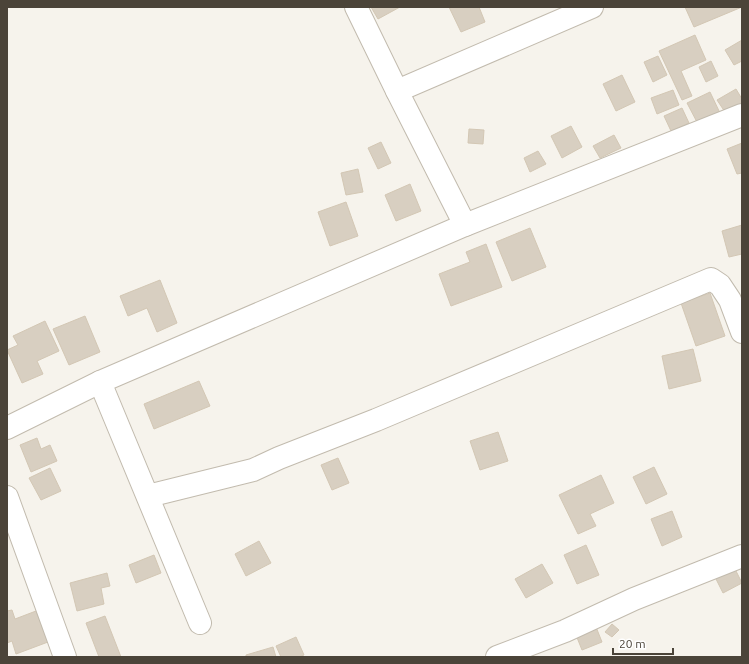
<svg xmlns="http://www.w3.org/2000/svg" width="749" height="664" viewBox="0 0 749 664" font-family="Ubuntu,sans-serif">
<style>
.building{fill:#d8cfc1;stroke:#d3c7b4}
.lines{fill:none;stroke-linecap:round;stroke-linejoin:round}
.street-casing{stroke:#c2bbae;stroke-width:24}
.street{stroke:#fff;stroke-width:22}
</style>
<rect width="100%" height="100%" fill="#f6f3ec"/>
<!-- building -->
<g class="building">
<path d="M371 7H400L378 19Z"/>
<path d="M449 7H479L485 22 461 32Z"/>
<path d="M685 7H742L694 27Z"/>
<path d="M695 35 706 60 681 71 692 96 682 100 659 51Z"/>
<path d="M742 40V61L734 65 725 50Z"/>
<path d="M658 56 667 75 653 82 644 62Z"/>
<path d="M711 61 718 76 706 82 699 67Z"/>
<path d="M622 75 635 102 616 111 603 84Z"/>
<path d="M736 89 742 99V105L727 115 717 100Z"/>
<path d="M673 90 679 105 657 114 651 98Z"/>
<path d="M710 92 720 113 698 124 687 103Z"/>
<path d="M682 108 689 123 671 131 664 116Z"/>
<path d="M571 126 582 147 562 158 551 136Z"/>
<path d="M469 129 484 130 483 144 468 143Z"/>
<path d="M614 135 621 148 600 158 593 146Z"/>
<path d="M381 142 391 163 378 169 368 148Z"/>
<path d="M742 143V173L737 174 727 149Z"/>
<path d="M538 151 546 164 530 172 524 158Z"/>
<path d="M358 169 363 192 346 195 341 173Z"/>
<path d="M410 184 421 211 396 221 385 195Z"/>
<path d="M346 202 358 236 330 246 318 212Z"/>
<path d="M742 225V254L729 257 722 231Z"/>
<path d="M530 228 546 267 512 281 496 242Z"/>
<path d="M486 244 502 287 451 306 439 274 470 262 466 252Z"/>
<path d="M160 280 177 323 157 332 147 308 128 316 120 296Z"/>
<path d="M710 293 725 336 696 346 681 303Z"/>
<path d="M85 316 100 352 69 365 53 329Z"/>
<path d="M45 321 59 351 37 361 43 374 22 383 7 350 18 345 13 336Z"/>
<path d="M693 349 701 381 669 389 662 356Z"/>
<path d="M199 381 210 406 154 429 144 404Z"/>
<path d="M498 432 508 461 480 470 470 441Z"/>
<path d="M37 438 41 449 50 445 57 461 31 472 20 445Z"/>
<path d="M338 458 349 483 332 490 321 465Z"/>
<path d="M654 467 667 494 646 504 633 477Z"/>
<path d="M50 468 61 491 41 500 29 478Z"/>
<path d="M601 475 614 503 590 514 596 526 578 534 559 495Z"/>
<path d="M672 511 682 537 662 546 651 519Z"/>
<path d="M259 541 271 563 246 576 235 554Z"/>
<path d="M586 545 599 575 577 584 564 555Z"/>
<path d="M154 555 161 573 136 583 129 565Z"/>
<path d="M542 564 553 583 526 598 515 579Z"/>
<path d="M734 567 742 583 723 593 715 577Z"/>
<path d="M107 573 110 586 101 588 104 604 77 611 70 583Z"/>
<path d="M12 610 15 619 36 611 48 642 16 654 12 641 7 643V611Z"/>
<path d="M105 616 121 657H99L86 623Z"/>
<path d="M612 624 619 630 612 637 605 632Z"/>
<path d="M596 627 602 642 582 650 576 635Z"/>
<path d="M296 637 304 655 299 657H281L276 646Z"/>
<path d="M273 647 276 657H246V655Z"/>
</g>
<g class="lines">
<defs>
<g id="street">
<path d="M356 7 397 91 465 225"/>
<path d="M397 91 592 7"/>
<path d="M100 382 200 623"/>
<path d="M7 428 100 382 465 225 742 115"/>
<path d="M148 496 253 470 279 458 376 420 711 279 720 285 730 300 742 332"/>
<path d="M7 497 65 657"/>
<path d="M497 657 565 631 634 599 742 556"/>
</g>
</defs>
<!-- street casing -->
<use href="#street" class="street-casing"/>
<!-- street -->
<use href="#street" class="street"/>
</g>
<!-- border -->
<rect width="749" height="664" fill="none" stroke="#4b4439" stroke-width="16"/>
<!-- scale -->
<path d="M613 648v6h60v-6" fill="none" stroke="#4b4439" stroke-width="2"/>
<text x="619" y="648" font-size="12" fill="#4b4439" stroke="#ffffff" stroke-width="3" paint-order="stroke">20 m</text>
</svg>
